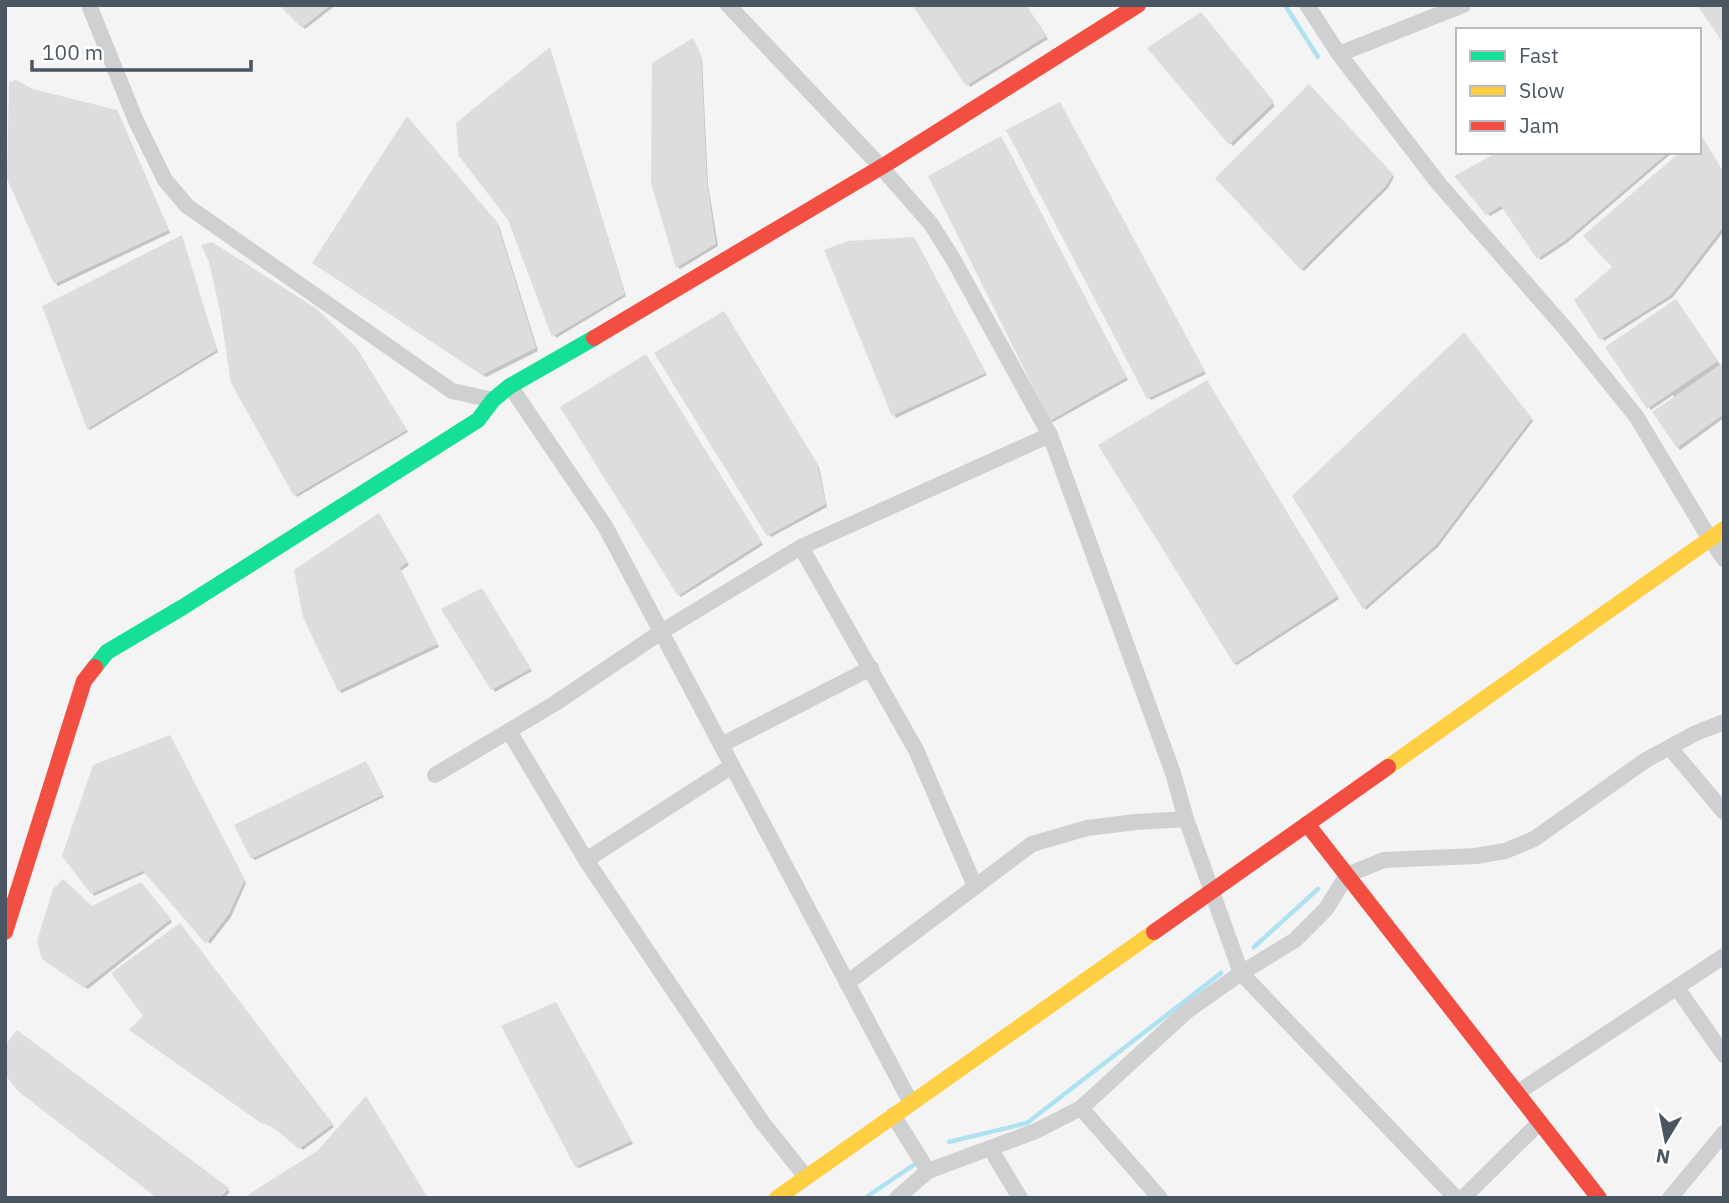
<svg xmlns="http://www.w3.org/2000/svg" width="1729" height="1203" viewBox="0 0 1729 1203" font-family="'IBM Plex Sans',sans-serif">
<style>
.shadow{fill:#0003}
.lines{fill:none;stroke-linecap:round;stroke-linejoin:round}
.stream{stroke:#aee2f0;stroke-width:4.5}
.building{fill:#ddddde}
.street{stroke:#ced0d2;stroke-width:16}
.fast{stroke:#16e098;stroke-width:16}
.slow{stroke:#ffcf43;stroke-width:16}
.jam{stroke:#f24e42;stroke-width:16}
</style>
<rect width="100%" height="100%" fill="#f4f4f4"/>
<!-- shadow -->
<g class="shadow">
<path d="M281 5H336L305 29Z"/>
<path d="M915 5H1024L1048 39 970 87Z"/>
<path d="M1201 14 1275 106 1233 146 1150 48Z"/>
<path d="M693 40 702 59 708 184 718 246 680 269 678 267Z"/>
<path d="M550 49 626 296 556 338 510 219Z"/>
<path d="M1309 87 1394 177 1388 188 1304 271 1218 178Z"/>
<path d="M33 91 119 115 170 233 58 286 56 283 9 178Z"/>
<path d="M1062 107 1206 374 1151 400 1149 398Z"/>
<path d="M407 119 499 226 538 351 486 377 316 265Z"/>
<path d="M1701 137 1724 174V231L1673 297 1604 341 1577 300 1614 268 1699 152Z"/>
<path d="M1003 140 1128 380 1053 422 1051 420Z"/>
<path d="M1502 152H1673L1568 242 1541 260 1504 208 1490 216 1457 177Z"/>
<path d="M181 238 218 352 90 430 88 428Z"/>
<path d="M916 241 987 375 896 418 827 251Z"/>
<path d="M210 262 358 351 408 432 297 497 222 311Z"/>
<path d="M1678 303 1721 366 1724 364V418L1680 450 1654 413 1675 398 1673 395 1651 410 1607 347Z"/>
<path d="M726 315 819 467 827 507 771 537 769 535Z"/>
<path d="M1464 335 1533 421 1438 547 1366 610 1294 496Z"/>
<path d="M648 358 763 545 681 597 679 595Z"/>
<path d="M1209 385 1339 599 1237 665 1235 663Z"/>
<path d="M381 518 409 565 401 571 439 647 342 693 339 690Z"/>
<path d="M484 592 532 671 495 692 443 609Z"/>
<path d="M172 740 246 883 231 917 210 944 147 872 94 896 92 893Z"/>
<path d="M368 765 384 797 255 860 252 858Z"/>
<path d="M141 884 172 922 88 989 43 958 92 908Z"/>
<path d="M182 928 334 1127 303 1150 274 1127 265 1124 133 1032 145 1017Z"/>
<path d="M556 1004 633 1144 579 1168 576 1166Z"/>
<path d="M18 1032 228 1190 230 1192 224 1198H158Z"/>
</g>
<g class="lines">
<!-- stream -->
<g class="stream">
<path d="M1285 5 1318 57"/>
<path d="M1254 947 1318 889"/>
<path d="M949 1142 1027 1123 1221 973"/>
<path d="M865 1198 915 1164"/>
</g>
</g>
<!-- building -->
<g class="building">
<path d="M279 5H331L302 28Z"/>
<path d="M912 5H1026L1047 36 966 86Z"/>
<path d="M1697 5H1724V44Z"/>
<path d="M1201 12 1274 102 1229 145 1147 48Z"/>
<path d="M693 38 701 55 707 181 716 244 676 268 651 183 652 63Z"/>
<path d="M550 47 625 294 552 337 508 220 459 156 456 123Z"/>
<path d="M16 80 33 89 117 110 169 230 54 284 7 179 9 82Z"/>
<path d="M1309 84 1393 174 1386 186 1301 270 1215 178Z"/>
<path d="M1060 102 1205 371 1147 399 1006 130Z"/>
<path d="M407 116 497 222 536 348 482 375 312 263Z"/>
<path d="M1701 135 1724 173V226L1671 295 1600 340 1574 300 1612 267 1583 236 1680 152H1699Z"/>
<path d="M1001 136 1127 377 1050 421 928 176Z"/>
<path d="M1498 152H1669L1566 240 1537 259 1501 206 1486 215 1454 176Z"/>
<path d="M182 235 217 350 87 429 42 306Z"/>
<path d="M914 237 986 373 892 416 824 250 848 241Z"/>
<path d="M212 242 317 309 356 347 407 430 294 496 231 383 220 311 209 262 201 245Z"/>
<path d="M1676 299 1718 361 1647 409 1605 347Z"/>
<path d="M724 311 817 463 826 504 767 536 654 353Z"/>
<path d="M1464 332 1532 418 1436 545 1363 609 1292 496Z"/>
<path d="M646 354 762 542 678 596 560 407Z"/>
<path d="M1724 362V414L1677 448 1652 412Z"/>
<path d="M1207 380 1338 596 1234 664 1098 445Z"/>
<path d="M379 513 408 562 400 568 438 644 338 691 303 617 294 570Z"/>
<path d="M482 588 531 669 491 690 441 609Z"/>
<path d="M170 735 245 880 229 914 206 944 143 871 91 894 62 856 93 765Z"/>
<path d="M366 761 383 795 251 859 234 825Z"/>
<path d="M63 879 92 906 141 882 171 919 84 988 42 959 37 941 53 889Z"/>
<path d="M180 923 333 1124 299 1149 270 1125 261 1123 129 1030 143 1016 111 973Z"/>
<path d="M556 1002 632 1141 575 1167 501 1026Z"/>
<path d="M17 1030 229 1188 220 1198H157L19 1092 5 1075V1045Z"/>
<path d="M366 1096 428 1198H243L317 1151Z"/>
</g>
<g class="lines">
<!-- street -->
<g class="street">
<path d="M89 5 136 121 165 180 187 206 452 391 493 400"/>
<path d="M728 5 881 167 931 224 953 259 1050 435 1173 773 1186 819 1241 973 1456 1198"/>
<path d="M1307 5 1339 54 1439 184 1564 327 1636 416 1710 539 1724 559"/>
<path d="M1339 54 1463 5"/>
<path d="M510 386 605 526 911 1103"/>
<path d="M801 547 916 750 975 886"/>
<path d="M509 731 586 860 762 1122 806 1177"/>
<path d="M721 745 871 668"/>
<path d="M1670 748 1724 812"/>
<path d="M435 775 554 704 661 632 801 547 1050 435"/>
<path d="M586 860 732 766"/>
<path d="M847 983 1032 844 1087 828 1136 822 1186 819"/>
<path d="M1677 988 1724 1055"/>
<path d="M1517 1093 1724 956"/>
<path d="M1081 1108 1160 1198"/>
<path d="M893 1115 928 1171"/>
<path d="M990 1148 1020 1198"/>
<path d="M897 1198 928 1171 1036 1131 1081 1108 1187 1011 1241 973 1295 940 1326 909 1347 875 1384 860 1476 856 1505 851 1534 839 1646 760 1696 733 1724 722"/>
<path d="M1463 1198 1540 1122"/>
<path d="M1670 1198 1724 1133"/>
</g>
<!-- fast -->
<path class="fast" d="M95 667 107 652 183 607 478 420 493 400 510 386 594 338"/>
<!-- slow -->
<g class="slow">
<path d="M1388 767 1724 529"/>
<path d="M777 1198 1154 932"/>
</g>
<!-- jam -->
<g class="jam">
<path d="M594 338 888 163 1138 5"/>
<path d="M1307 824 1599 1198"/>
<path d="M5 932 84 681 95 667"/>
<path d="M1154 932 1388 767"/>
</g>
</g>
<!-- border -->
<rect width="1729" height="1203" fill="none" stroke="#4a5661" stroke-width="14"/>
<!-- legend -->
<rect x="1456" y="28" width="245" height="126" fill="#ffffff" stroke="#b7bbc0" stroke-width="2"/>
<rect x="1470" y="51" width="35" height="10" fill="#16e098" stroke="#b7bbc0" stroke-width="2"/>
<text x="1519" y="63" font-size="21" fill="#4a5661">Fast</text>
<rect x="1470" y="86" width="35" height="10" fill="#ffcf43" stroke="#b7bbc0" stroke-width="2"/>
<text x="1519" y="98" font-size="21" fill="#4a5661">Slow</text>
<rect x="1470" y="121" width="35" height="10" fill="#f24e42" stroke="#b7bbc0" stroke-width="2"/>
<text x="1519" y="133" font-size="21" fill="#4a5661">Jam</text>
<!-- north arrow -->
<g transform="translate(1666 1140) rotate(190)" stroke="#ffffff" stroke-width="5" paint-order="stroke">
<path d="M0-5L12 26L0 18L-12 26Z" fill="#4a5661"/>
<text y="-10" font-size="19" font-weight="bold" text-anchor="middle" fill="#4a5661">N</text>
</g>
<!-- scale -->
<path d="M32 60v10h219v-10" fill="none" stroke="#4a5661" stroke-width="3.5"/>
<text x="42" y="60" font-size="21" fill="#4a5661" stroke="#ffffff" stroke-width="5" paint-order="stroke">100 m</text>
</svg>
